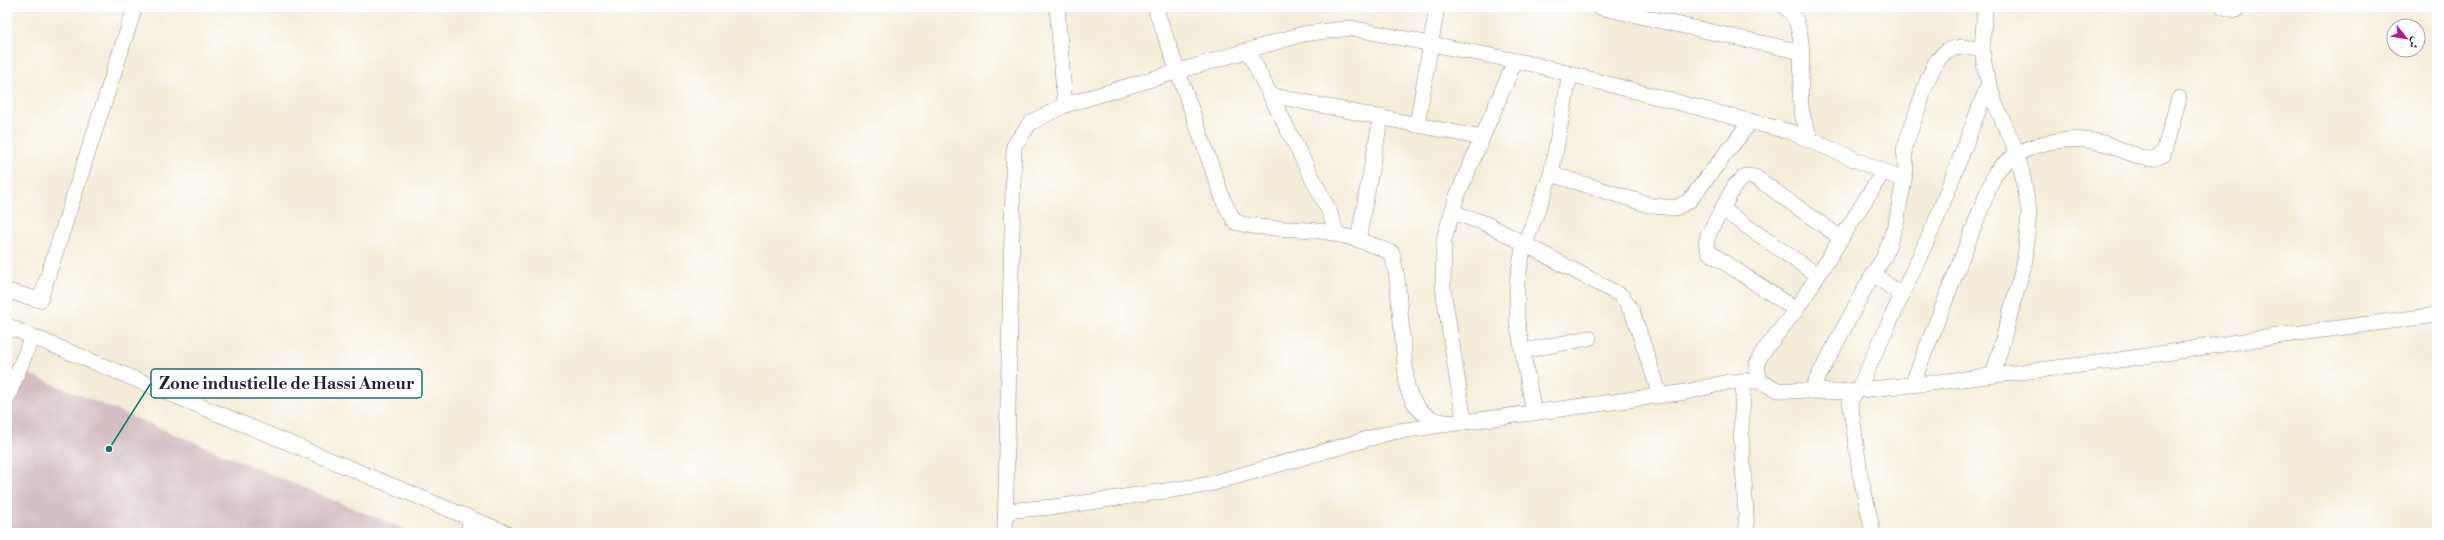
<svg xmlns="http://www.w3.org/2000/svg" width="2444" height="540" viewBox="0 0 2444 540" font-family="'Libre Bodoni',Amiri,serif">
<style>
.industrial{fill:#d2bec3}
.lines{fill:none;stroke-linecap:round;stroke-linejoin:round}
.minor-casing{stroke:#8b888a;stroke-width:16}
.minor{stroke:#fff;stroke-width:15}
.leader{fill:none;stroke:#0f766e;stroke-width:1.5}
.callout-dot{fill:#0f766e;stroke:#fff;stroke-width:1.5}
.callout{fill:#fff;stroke:#0f766e;stroke-width:1.5}
.callout-label{font-size:17px;text-anchor:middle;font-weight:bold;fill:#22223b}
</style>
<rect width="100%" height="100%" fill="#fff"/>
<filter id="ink" filterUnits="userSpaceOnUse"><feTurbulence type="fractalNoise" baseFrequency=".025" numOctaves="2"/><feDisplacementMap in="SourceGraphic" scale="8" xChannelSelector="R" yChannelSelector="G"/><feConvolveMatrix kernelMatrix="1 2 1 2 8 2 1 2 1" color-interpolation-filters="sRGB"/></filter>
<filter id="wash" filterUnits="userSpaceOnUse"><feTurbulence type="fractalNoise" baseFrequency=".012" numOctaves="4" result="noise"/><feDisplacementMap in="SourceGraphic" scale="16" xChannelSelector="R" yChannelSelector="G"/><feGaussianBlur stdDeviation="0.9" result="paint"/><feColorMatrix in="noise" values="0 0 0 0 0 0 0 0 0 0 0 0 0 0 0 0 0 1.4 0 .05"/><feComposite in="paint" operator="in"/></filter>
<g filter="url(#wash)">
<rect width="100%" height="100%" fill="#f4edd9"/>
<!-- industrial -->
<path class="industrial" d="M7 365 413 533H7Z"/>
</g>
<g filter="url(#ink)">
<g class="lines">
<defs>
<g id="minor">
<path d="M1057 7 1065 105"/>
<path d="M1155 7 1224 202 1235 222C1265 231 1296 227 1327 232 1350 237 1371 243 1392 253L1397 278 1407 387C1416 415 1434 425 1464 422L1686 392 1728 382 1759 381"/>
<path d="M1599 7 1802 52"/>
<path d="M1785 7C1811 25 1798 80 1801 107 1802 118 1807 129 1811 139"/>
<path d="M1985 7 1982 49 1985 69 1995 104 2013 143 2022 172 2029 211 2025 261 1993 375"/>
<path d="M2223 7 2236 10"/>
<path d="M1248 51 1328 209 1338 235"/>
<path d="M1270 95 1482 138"/>
<path d="M1417 125 1437 7"/>
<path d="M1883 172 1796 310 1762 353 1757 363 1759 381 1778 390 1838 392 1921 384 2106 362 2277 336 2437 315"/>
<path d="M1551 174 1653 206 1675 208 1689 201 1751 121"/>
<path d="M1722 209 1817 275"/>
<path d="M1452 212 1487 224 1622 296 1632 311 1660 395"/>
<path d="M1358 240 1381 117"/>
<path d="M1874 274 1902 296"/>
<path d="M7 291 40 300 135 7"/>
<path d="M1796 310 1709 252 1706 243 1708 235 1735 185 1746 176 1755 177 1841 238"/>
<path d="M7 326 506 533"/>
<path d="M1523 351 1589 338"/>
<path d="M1744 380 1741 429 1747 533"/>
<path d="M1912 385 1995 173C2022 142 2067 133 2107 144 2119 148 2139 159 2151 159 2154 159 2159 156 2163 155L2179 98"/>
<path d="M1811 391 1865 288 1885 255 1896 223 1906 169 1904 149 1928 79 1936 62 1947 50 1961 47 1982 49"/>
<path d="M7 399 32 337"/>
<path d="M1534 413 1517 321V282L1523 249 1551 174 1570 74"/>
<path d="M1006 511 1063 506 1206 485 1392 432 1464 422 1443 288 1444 239 1457 196 1515 61"/>
<path d="M467 533 472 519"/>
<path d="M1005 533 1014 146 1030 123 1065 105 1303 34 1351 28 1532 64 1791 132 1903 180"/>
<path d="M1873 533 1860 474 1850 400 1858 390 1935 223 1989 83"/>
</g>
</defs>
<!-- minor casing -->
<use href="#minor" class="minor-casing"/>
<!-- minor -->
<use href="#minor" class="minor"/>
</g>
</g>
<!-- callouts -->
<path class="leader" d="M109 449L151 383"/>
<circle class="callout-dot" cx="109" cy="449" r="4"/>
<rect class="callout" x="151" y="369" width="271" height="29" rx="4"/>
<g class="callout-label">
<text x="287" y="389">Zone industielle de Hassi Ameur</text>
</g>
<!-- margin -->
<rect width="2444" height="540" fill="none" stroke="#fff" stroke-width="24"/>
<!-- north arrow -->
<g transform="translate(2406 38) rotate(120)"><circle r="19" fill="#ffffff" stroke="#a7a7b1"/>
<path d="M0-3L7 15L0 10L-7 15Z" fill="#b5179e"/>
<text y="-6" font-size="11" font-weight="bold" text-anchor="middle" fill="#22223b">ش</text>
</g>
</svg>
